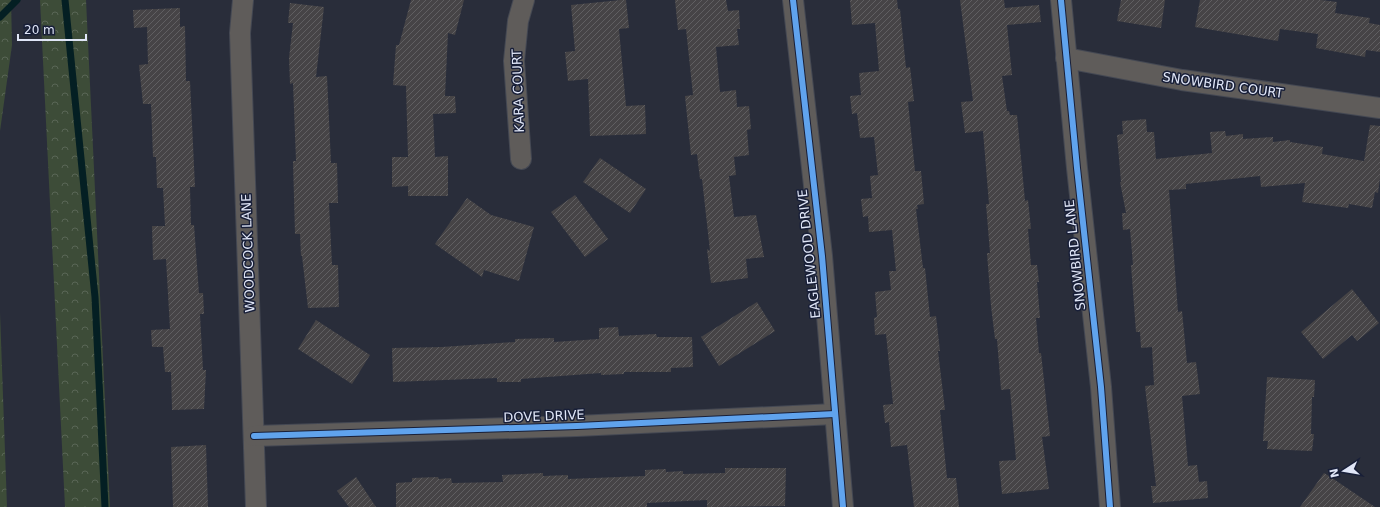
<svg xmlns="http://www.w3.org/2000/svg" width="1380" height="507" viewBox="0 0 1380 507" font-family="'DejaVu Sans',sans-serif">
<style>
.forest{fill:url(#forest-crowns)}
.lines{fill:none;stroke-linecap:round;stroke-linejoin:round}
.stream{stroke:#041f23;stroke-width:7}
.building{fill:url(#building-hatch)}
.street-casing{stroke:#444853;stroke-width:22}
.street{stroke:#5f5c5a;stroke-width:20}
.cycleway-casing{stroke:#181f38;stroke-width:8}
.cycleway{stroke:#60a3ed;stroke-width:6}
.labels{text-anchor:middle;dominant-baseline:central;stroke-width:3;stroke-linejoin:round;paint-order:stroke}
.street-label{font-size:13px;fill:#e0e6f7;stroke:#181f38}
</style>
<defs>
<pattern id="forest-crowns" width="20" height="18" patternUnits="userSpaceOnUse"><rect width="20" height="18" fill="#3d4c38"/><path d="M2 6a3 3 0 1 1 6 0M12 15a3 3 0 1 1 6 0" fill="none" stroke="#596656"/></pattern>
<pattern id="building-hatch" width="6" height="6" patternUnits="userSpaceOnUse"><rect width="6" height="6" fill="#464446"/><path d="M-1 1l2-2M0 6l6-6M5 7l2-2" fill="none" stroke="#605f61"/></pattern>
</defs>
<rect width="100%" height="100%" fill="#292d3a"/>
<!-- forest -->
<g class="forest">
<path d="M0 0H11L12 45 0 131Z"/>
<path d="M40 0H86L110 507H65Z"/>
<path d="M0 313 7 507H0Z"/>
</g>
<g class="lines">
<!-- stream -->
<g class="stream">
<path d="M65 0 95 297 105 507"/>
<path d="M0 17 17 0"/>
</g>
</g>
<!-- building -->
<g class="building">
<path d="M411 0H464L455 35 448 33 445 96H455L456 113 433 114 435 157 448 156V196H408V186L392 187V157H408L406 86 393 85 396 45H399Z"/>
<path d="M621 0H626L629 28 619 29 626 106 645 105 646 134 590 136 588 79 568 81 565 52 575 51 571 5Z"/>
<path d="M675 0H726L728 11 739 10 740 29H737L739 45 716 47 720 92 736 90 737 107 749 106 751 129 747 130 749 155 734 157 736 175 729 176 734 217 756 215 764 257 746 259 748 278 711 283 707 249 710 251 702 179H700L697 154 691 155 685 96 693 95 686 29 678 30Z"/>
<path d="M850 0H897L898 9H900L906 68 910 67 914 101 908 102 915 171H921L924 204 917 205 918 209H916L923 268H925L930 317 936 316 940 351H938L945 410H940L947 478H956L959 507H914L907 445 891 447 889 422 885 423 883 405 893 404 886 334 875 335 874 318 877 317 875 292 891 290 889 271H896L892 230 869 232 868 216 863 217 861 199 872 198 870 176 878 175 874 137 860 138 857 113 852 114 850 96 861 95 859 73 879 71 875 23 852 25Z"/>
<path d="M960 0H1004L1005 8 1039 5 1041 22 1007 25 1012 75 1002 76 1007 111H1009L1010 115H1017L1025 201 1028 200 1031 229H1028L1031 265H1037L1039 282H1037L1040 318H1036L1039 353H1041L1050 436 1042 437 1049 489 1002 494 999 461 1016 460 1010 389 1001 390 997 339H995L991 306 987 253H990L986 204H989L983 131 965 133 961 102 973 101Z"/>
<path d="M1121 0H1165L1161 28 1117 21Z"/>
<path d="M1200 0H1321L1337 2 1335 13 1370 18 1369 23 1380 25V52L1366 50 1365 57 1316 48 1318 34 1280 29 1278 41 1195 27Z"/>
<path d="M290 3 324 7 316 77 327 76 331 163H337L338 203H329L332 265H338L339 307 308 308 302 256H301L300 234H295L293 161H296L293 83 290 84 289 58 293 23H288Z"/>
<path d="M180 8V27L185 26 186 81H190L195 187H190L191 225H194L199 293H203L204 314H200L203 370H206L204 409 172 410 171 372H165L163 347H152L151 330 170 329 166 259 153 260 152 226H165L163 188H157L156 157H153L151 104H143L139 65 148 64 147 27 134 28 133 10Z"/>
<path d="M1146 119 1147 132H1154L1156 159 1212 153 1210 132 1225 131 1226 136 1243 134V139L1273 137V142L1290 140V142L1323 147 1322 154 1364 161 1370 125 1380 126V178L1378 193 1375 192 1372 208 1349 204 1348 208 1302 202 1305 183 1261 187 1260 176 1186 184V189L1169 190 1178 312 1182 311 1187 363 1196 362 1200 394 1182 396 1188 466 1197 465 1199 482 1207 481 1208 498 1153 503 1151 486H1156L1145 386 1154 385 1152 347 1141 348 1140 332H1136L1131 265H1133L1130 229 1123 230 1122 213H1126L1120 182H1121L1117 135 1123 134 1122 121Z"/>
<path d="M600 158 646 189 630 213 583 182Z"/>
<path d="M575 195 608 239 585 257 551 212Z"/>
<path d="M467 198 491 215 534 227 519 281 484 270 482 277 435 244Z"/>
<path d="M1352 289 1379 323 1357 341 1352 335 1323 359 1301 332Z"/>
<path d="M757 302 775 331 719 366 701 337Z"/>
<path d="M316 320 370 355 352 384 298 349Z"/>
<path d="M618 327 619 336 656 334 657 337H692L693 367 671 368V372H624V374L601 375V373L521 379V382H497V378L393 382 392 348 442 347 515 342V339L554 338V342L599 339V328Z"/>
<path d="M1267 377 1315 380 1314 397H1312L1311 434H1314L1312 451 1267 449 1268 441H1263Z"/>
<path d="M206 445 208 507H173L171 447Z"/>
<path d="M725 468H786L785 506 707 507V500L647 503V507H396V483L412 482V478L438 477 439 479 451 478 452 483 503 482 502 475 543 473V476L568 475V479L645 476V470L666 469V472L683 471V474L725 473Z"/>
<path d="M1324 473 1332 478 1375 507H1300Z"/>
<path d="M356 477 376 507H349L337 491Z"/>
</g>
<g class="lines">
<defs>
<g id="street">
<path d="M243 0 240 33 256 507"/>
<path d="M793 0 822 256 843 507"/>
<path d="M1061 0 1077 168 1101 387 1110 507"/>
<path d="M1066 58 1182 80 1380 108"/>
<path d="M521 159 514 61 518 21 524 0"/>
<path d="M254 436 577 426 835 414"/>
</g>
</defs>
<!-- street casing -->
<use href="#street" class="street-casing"/>
<!-- street -->
<use href="#street" class="street"/>
<defs>
<g id="cycleway">
<path d="M793 0 822 256 843 507"/>
<path d="M1061 0 1077 168 1101 387 1110 507"/>
<path d="M254 436 577 426 835 414"/>
</g>
</defs>
<!-- cycleway casing -->
<use href="#cycleway" class="cycleway-casing"/>
<!-- cycleway -->
<use href="#cycleway" class="cycleway"/>
</g>
<g class="labels">
<!-- street labels -->
<g class="street-label">
<text transform="translate(1223 85) rotate(8)">SNOWBIRD COURT</text>
<text transform="translate(518 91) rotate(-92)">KARA COURT</text>
<text transform="translate(248 253) rotate(-92)">WOODCOCK LANE</text>
<text transform="translate(809 254) rotate(-96)">EAGLEWOOD DRIVE</text>
<text transform="translate(1075 255) rotate(-96)">SNOWBIRD LANE</text>
<text transform="translate(544 416) rotate(-2)">DOVE DRIVE</text>
</g>
</g>
<!-- north arrow -->
<g transform="translate(1344 471) rotate(258)" stroke="#181f38" stroke-width="3" paint-order="stroke">
<path d="M0-3L7 15L0 10L-7 15Z" fill="#e0e6f7"/>
<text y="-6" font-size="11" font-weight="bold" text-anchor="middle" fill="#e0e6f7">N</text>
</g>
<!-- scale -->
<path d="M18 34v6h68v-6" fill="none" stroke="#e0e6f7" stroke-width="2"/>
<text x="24" y="34" font-size="12" fill="#e0e6f7" stroke="#181f38" stroke-width="3" paint-order="stroke">20 m</text>
</svg>
